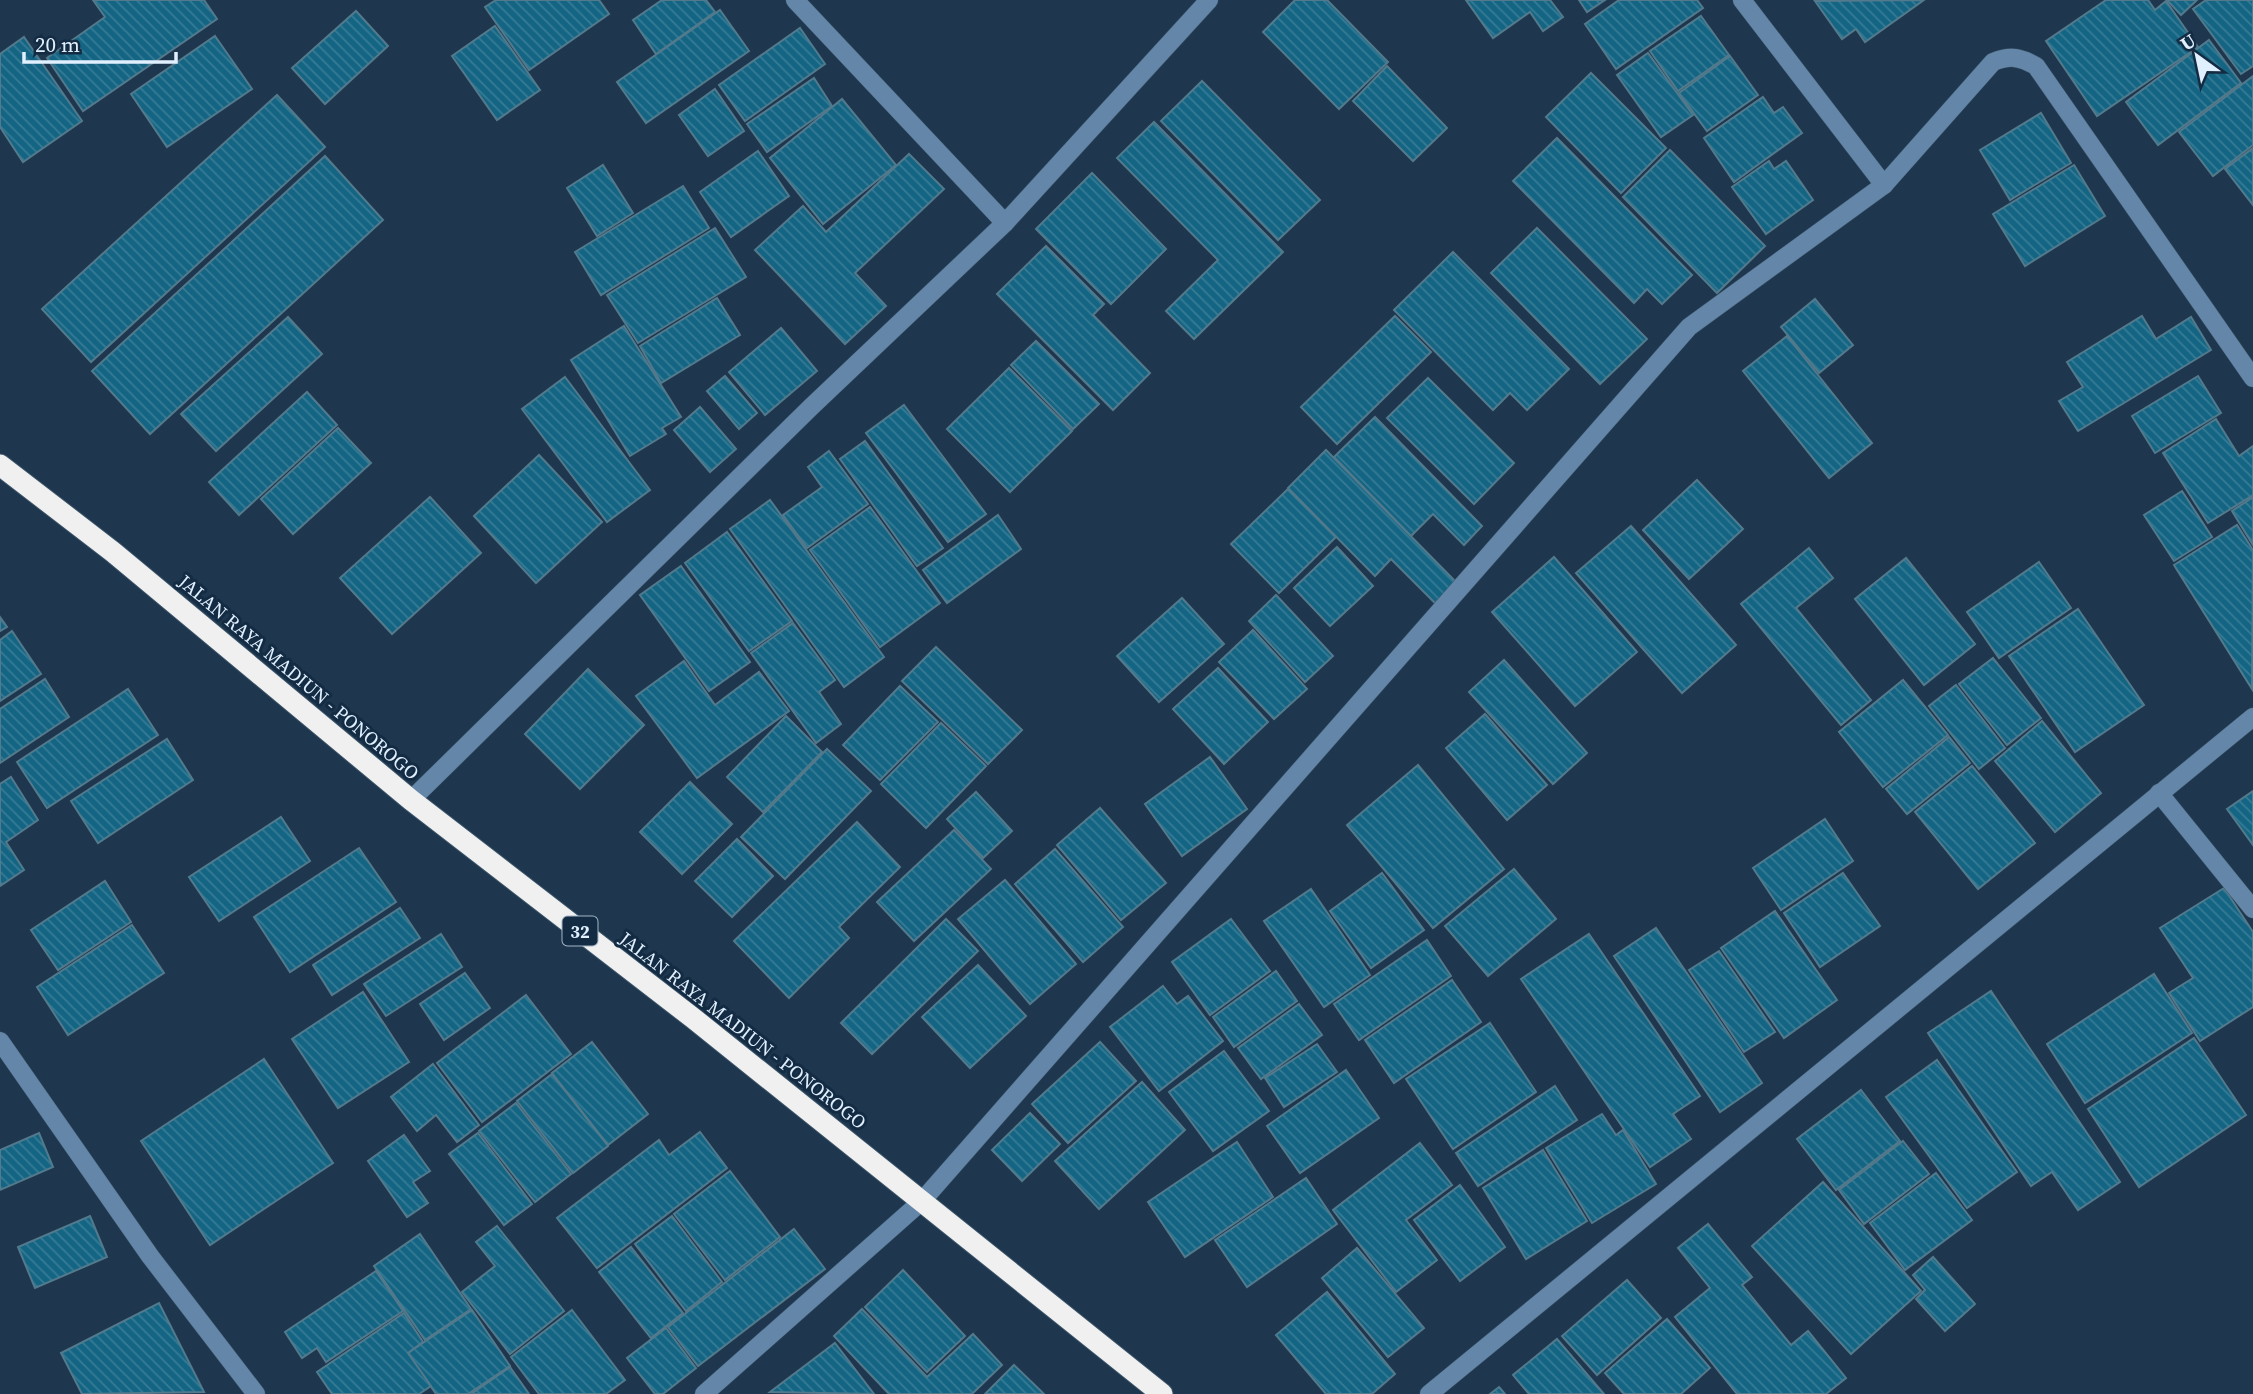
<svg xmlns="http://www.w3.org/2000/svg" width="2253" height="1394" viewBox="0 0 2253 1394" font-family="'Source Serif 4',serif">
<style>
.building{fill:url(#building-back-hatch);stroke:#537a8c;stroke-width:2}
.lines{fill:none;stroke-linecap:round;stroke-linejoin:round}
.minor-casing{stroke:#3d556a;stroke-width:19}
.highway-casing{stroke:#3d556a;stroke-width:23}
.minor{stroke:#6487a9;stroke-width:18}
.highway{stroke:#f0f0f0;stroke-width:21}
.labels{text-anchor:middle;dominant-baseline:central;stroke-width:6;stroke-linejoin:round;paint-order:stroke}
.shield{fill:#142c43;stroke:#a4b5c7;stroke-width:2}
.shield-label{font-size:18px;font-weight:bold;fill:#e1f0ff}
.street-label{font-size:19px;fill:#e1f0ff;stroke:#142c43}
</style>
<defs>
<pattern id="building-back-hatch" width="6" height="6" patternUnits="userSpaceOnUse" patternTransform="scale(1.75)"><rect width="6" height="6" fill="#146583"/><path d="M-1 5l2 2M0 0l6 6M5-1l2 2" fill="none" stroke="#367b96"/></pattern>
</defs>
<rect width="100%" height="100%" fill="#1e374e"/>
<!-- building -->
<g class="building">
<path d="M93 0H204L217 19 83 111 47 58 105 17Z"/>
<path d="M496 0H599L609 14 529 70 485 7Z"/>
<path d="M662 0H706L715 12 656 54 633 20Z"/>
<path d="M1295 0H1327L1388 62 1339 109 1263 32Z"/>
<path d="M1466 0H1550L1563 17 1543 31 1530 12 1493 38Z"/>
<path d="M1579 0H1605L1587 12Z"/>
<path d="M1619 0H1697L1703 8 1616 69 1585 24Z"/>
<path d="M1924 0 1865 42 1856 29 1842 39 1815 1Z"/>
<path d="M2106 0H2148L2155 10 2166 1 2198 47 2097 116 2046 41Z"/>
<path d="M2167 0H2197L2181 15Z"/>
<path d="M2206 0H2253V66L2241 74 2193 9Z"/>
<path d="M720 10 749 51 646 123 617 82Z"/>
<path d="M356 11 388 46 325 104 292 68Z"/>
<path d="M1701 16 1729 55 1678 91 1650 51Z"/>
<path d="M495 26 540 90 497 120 452 56Z"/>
<path d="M800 28 825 64 745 121 719 85Z"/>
<path d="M215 36 252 89 167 147 131 94Z"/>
<path d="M24 37 82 121 23 162 0 127V54Z"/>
<path d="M2209 40 2241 83 2158 145 2126 102Z"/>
<path d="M1648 53 1693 115 1661 137 1617 75Z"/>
<path d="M1730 56 1758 95 1707 131 1679 93Z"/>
<path d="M1387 66 1447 128 1413 161 1353 101Z"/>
<path d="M1591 73 1666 148 1621 193 1546 117Z"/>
<path d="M2253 76V145L2213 176 2179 132Z"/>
<path d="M814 78 832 106 767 152 747 124Z"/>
<path d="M1202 81 1320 200 1278 240 1161 121Z"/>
<path d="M715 89 744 131 708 156 679 115Z"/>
<path d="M277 95 325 147 91 362 42 309Z"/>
<path d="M1763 97 1774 113 1783 107 1802 133 1734 182 1704 138Z"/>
<path d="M842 99 896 165 823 224 770 158Z"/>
<path d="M2041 113 2071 163 2010 200 1980 150Z"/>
<path d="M1154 122 1283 252 1194 339 1166 311 1218 260 1117 158Z"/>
<path d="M1557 138 1692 275 1662 304 1647 289 1634 303 1513 181Z"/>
<path d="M2253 148V205L2225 169Z"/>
<path d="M1670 150 1765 246 1717 293 1623 197Z"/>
<path d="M758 151 789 196 731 237 700 192Z"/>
<path d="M909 154 944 189 855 273 886 306 845 344 755 250 803 206 826 232Z"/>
<path d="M325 156 383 220 150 434 92 371Z"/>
<path d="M1769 161 1774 169 1786 161 1813 200 1766 234 1732 187Z"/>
<path d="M603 165 633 213 597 236 567 188Z"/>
<path d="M2074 165 2105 216 2025 266 1993 214Z"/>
<path d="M1092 173 1166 249 1111 304 1036 229Z"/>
<path d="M683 186 709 228 601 295 575 252Z"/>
<path d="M715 228 746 277 638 343 607 295Z"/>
<path d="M1537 228 1647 339 1600 384 1491 273Z"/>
<path d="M1046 246 1104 304 1093 315 1150 373 1113 410 997 294Z"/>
<path d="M1453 252 1569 369 1527 410 1510 393 1493 410 1394 310Z"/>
<path d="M717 298 740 335 661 383 640 346Z"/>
<path d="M1815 299 1853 345 1819 373 1781 327Z"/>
<path d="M1395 316 1431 352 1337 444 1301 407Z"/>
<path d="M2142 316 2156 339 2191 317 2211 350 2078 431 2059 401 2083 387 2067 362Z"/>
<path d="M288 317 322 354 216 451 181 414Z"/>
<path d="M624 326 681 417 662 428 666 434 630 456 571 360Z"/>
<path d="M781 328 817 371 765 415 729 372Z"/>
<path d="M1787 336 1872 443 1829 478 1743 371Z"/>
<path d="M1036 341 1099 404 1073 429 1011 365Z"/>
<path d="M1009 368 1072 431 1010 492 947 429Z"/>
<path d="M725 376 757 413 739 429 707 391Z"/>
<path d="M2198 376 2221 413 2155 453 2132 416Z"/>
<path d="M565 377 650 490 607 522 522 409Z"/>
<path d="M1428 378 1514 463 1474 504 1387 418Z"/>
<path d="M307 392 337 425 239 515 209 482Z"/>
<path d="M904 405 986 514 948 542 866 433Z"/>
<path d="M700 407 736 449 710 472 674 430Z"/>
<path d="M1375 417 1482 526 1464 545 1433 514 1411 536 1334 457Z"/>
<path d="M2216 419 2239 456 2253 446V495L2208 523 2163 453Z"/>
<path d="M338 428 371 463 293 534 261 499Z"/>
<path d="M865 441 943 548 917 566 840 459Z"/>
<path d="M1326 450 1456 582 1435 603 1391 559 1375 576 1288 488Z"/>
<path d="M829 451 868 504 807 548 783 515 822 487 808 467Z"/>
<path d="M539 455 602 522 536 583 474 516Z"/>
<path d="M1697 480 1743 529 1689 579 1643 530Z"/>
<path d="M1288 489 1336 537 1279 593 1231 544Z"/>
<path d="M2182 491 2212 537 2174 561 2144 515Z"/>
<path d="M430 497 481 553 392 634 340 578Z"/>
<path d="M2253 497V545L2232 511Z"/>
<path d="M770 500 884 657 844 687 730 529Z"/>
<path d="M870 507 940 603 880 647 810 550Z"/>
<path d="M998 515 1021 549 947 603 923 570Z"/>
<path d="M2237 525 2253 550 2252 689 2174 565Z"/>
<path d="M1631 526 1736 645 1682 693 1576 573Z"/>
<path d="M727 532 792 621 749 651 685 563Z"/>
<path d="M1337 547 1373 586 1330 626 1294 588Z"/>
<path d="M1809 548 1833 578 1796 608 1871 700 1841 725 1741 604Z"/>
<path d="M1554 557 1637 652 1575 706 1492 612Z"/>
<path d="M1906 558 1975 644 1924 685 1855 599Z"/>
<path d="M2039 562 2071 608 1999 658 1967 612Z"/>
<path d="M681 566 750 662 709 691 640 595Z"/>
<path d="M1276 595 1333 656 1305 682 1249 621Z"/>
<path d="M1182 598 1224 644 1159 702 1117 656Z"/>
<path d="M2078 609 2144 705 2075 752 2009 656Z"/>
<path d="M0 617 7 627 0 631Z"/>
<path d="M793 623 835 680 819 692 841 724 816 743 751 653Z"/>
<path d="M1253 630 1307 689 1274 719 1219 662Z"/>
<path d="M12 631 41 674 0 701V640Z"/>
<path d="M936 647 1022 730 988 764 902 681Z"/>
<path d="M1993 658 2041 718 2007 745 1959 684Z"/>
<path d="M1504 660 1587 753 1553 784 1469 692Z"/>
<path d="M684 661 715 705 759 672 789 711 697 778 636 696Z"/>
<path d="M1218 668 1268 722 1224 764 1173 709Z"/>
<path d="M588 669 644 725 580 789 525 734Z"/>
<path d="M45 679 69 717 0 763V709Z"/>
<path d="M1903 680 1948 735 1883 787 1839 732Z"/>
<path d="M1956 685 2005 748 1979 769 1929 706Z"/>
<path d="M900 686 938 722 880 780 843 745Z"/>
<path d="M128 689 158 735 47 808 17 762Z"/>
<path d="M1485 714 1547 785 1507 820 1446 748Z"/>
<path d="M786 716 822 752 763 812 727 777Z"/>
<path d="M2042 721 2101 793 2055 832 1995 761Z"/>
<path d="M941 723 986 766 926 828 881 784Z"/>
<path d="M1949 737 1970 763 1907 814 1886 789Z"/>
<path d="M167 739 193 780 98 843 71 801Z"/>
<path d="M827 749 871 791 785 879 741 837Z"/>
<path d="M1210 757 1247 809 1182 856 1145 804Z"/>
<path d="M1418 765 1504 869 1433 928 1347 825Z"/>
<path d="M1972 766 2035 843 1978 889 1915 812Z"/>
<path d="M11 777 38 820 6 842 24 870 0 886V784Z"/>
<path d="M690 782 732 824 682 874 640 832Z"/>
<path d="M2253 791V845L2227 809Z"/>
<path d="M976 792 1012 831 983 858 947 819Z"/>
<path d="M1100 808 1166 883 1121 920 1057 845Z"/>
<path d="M281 817 310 861 219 921 189 877Z"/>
<path d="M1825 819 1853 861 1781 910 1753 868Z"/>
<path d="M857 822 900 867 839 927 849 938 789 998 734 941Z"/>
<path d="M954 830 991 869 914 941 877 902Z"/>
<path d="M737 839 773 876 732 917 695 881Z"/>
<path d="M359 848 396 902 290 972 254 917Z"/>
<path d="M1055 849 1123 927 1083 962 1015 884Z"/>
<path d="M1514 869 1556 919 1488 976 1445 926Z"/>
<path d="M1382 873 1424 930 1371 968 1330 911Z"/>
<path d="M1843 873 1880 926 1820 967 1784 913Z"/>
<path d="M1005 880 1076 964 1030 1004 958 919Z"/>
<path d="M105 881 131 922 58 970 31 930Z"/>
<path d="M2224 888 2253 932V1007L2200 1041 2169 993 2193 978 2160 928Z"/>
<path d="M1311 889 1370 975 1324 1007 1264 921Z"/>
<path d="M400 908 420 938 332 995 313 965Z"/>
<path d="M1775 911 1837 1000 1784 1038 1721 948Z"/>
<path d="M946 919 978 951 872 1054 841 1023Z"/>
<path d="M1231 919 1270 971 1210 1015 1172 962Z"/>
<path d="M132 925 164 973 68 1035 37 987Z"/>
<path d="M1656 928 1762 1083 1720 1112 1614 956Z"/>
<path d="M441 934 462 967 386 1016 364 984Z"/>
<path d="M1589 934 1700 1096 1673 1114 1691 1139 1650 1167 1521 979Z"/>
<path d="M1427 940 1451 976 1359 1040 1334 1004Z"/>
<path d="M1719 951 1775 1032 1744 1052 1689 970Z"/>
<path d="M978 965 1026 1016 970 1068 922 1017Z"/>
<path d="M1276 971 1297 1001 1234 1047 1213 1017Z"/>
<path d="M465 973 490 1008 444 1040 420 1004Z"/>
<path d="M2154 974 2192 1033 2085 1103 2047 1044Z"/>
<path d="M1452 980 1481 1022 1394 1083 1365 1040Z"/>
<path d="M1163 986 1177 1004 1188 996 1223 1041 1159 1091 1110 1027Z"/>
<path d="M1991 991 2120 1182 2078 1210 2052 1172 2031 1186 1928 1033Z"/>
<path d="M363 992 409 1062 338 1108 292 1039Z"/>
<path d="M526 995 571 1054 482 1122 437 1063Z"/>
<path d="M1299 1004 1322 1035 1261 1079 1238 1048Z"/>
<path d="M1490 1023 1536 1092 1453 1149 1406 1079Z"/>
<path d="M2194 1038 2246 1115 2139 1187 2088 1109Z"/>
<path d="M592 1042 648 1114 608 1145 552 1073Z"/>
<path d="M1100 1042 1136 1081 1068 1143 1032 1104Z"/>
<path d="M1317 1044 1337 1072 1284 1107 1265 1078Z"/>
<path d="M1224 1051 1269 1111 1213 1151 1169 1092Z"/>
<path d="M264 1059 333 1163 210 1245 141 1141Z"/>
<path d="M1937 1060 2017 1172 1967 1208 1886 1097Z"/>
<path d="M433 1064 479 1125 457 1142 436 1115 417 1131 391 1097Z"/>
<path d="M1346 1070 1379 1118 1300 1173 1267 1126Z"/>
<path d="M552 1074 608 1146 573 1173 517 1101Z"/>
<path d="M1142 1082 1185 1130 1099 1209 1055 1161Z"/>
<path d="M1555 1086 1577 1120 1478 1186 1456 1153Z"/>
<path d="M1861 1090 1900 1141 1836 1190 1797 1139Z"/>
<path d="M516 1103 571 1174 535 1202 479 1131Z"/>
<path d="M1030 1113 1060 1144 1022 1181 992 1150Z"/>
<path d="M1602 1114 1616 1135 1623 1130 1656 1184 1592 1223 1546 1148Z"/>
<path d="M700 1132 727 1168 597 1268 557 1218 659 1140 669 1155Z"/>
<path d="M39 1133 53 1167 0 1190V1150Z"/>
<path d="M478 1133 532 1204 504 1225 449 1154Z"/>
<path d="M404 1135 430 1171 413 1182 428 1203 407 1217 368 1161Z"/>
<path d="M1903 1141 1929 1174 1864 1224 1839 1190Z"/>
<path d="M1237 1142 1273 1197 1185 1257 1148 1202Z"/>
<path d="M1420 1143 1452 1185 1406 1220 1437 1260 1396 1292 1333 1210Z"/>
<path d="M1543 1150 1587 1221 1526 1259 1483 1188Z"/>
<path d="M730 1171 780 1237 725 1280 674 1214Z"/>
<path d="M1936 1173 1972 1220 1905 1270 1870 1223Z"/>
<path d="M1306 1178 1337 1224 1247 1287 1215 1240Z"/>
<path d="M1823 1182 1921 1291 1851 1354 1752 1246Z"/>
<path d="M1460 1185 1505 1247 1460 1281 1414 1220Z"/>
<path d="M90 1216 107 1257 35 1288 18 1247Z"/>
<path d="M672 1216 722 1282 686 1311 635 1244Z"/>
<path d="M1708 1224 1752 1277 1742 1285 1791 1345 1808 1331 1846 1378 1826 1394H1737L1675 1317 1710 1288 1678 1248Z"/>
<path d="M497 1226 564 1311 510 1354 462 1292 495 1266 476 1242Z"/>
<path d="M794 1229 825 1269 698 1366 668 1327Z"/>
<path d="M420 1234 471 1309 425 1340 374 1266Z"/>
<path d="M631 1247 683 1313 651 1338 599 1272Z"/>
<path d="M1357 1248 1424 1328 1388 1357 1322 1278Z"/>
<path d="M1933 1257 1975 1304 1945 1331 1916 1299 1925 1290 1913 1275Z"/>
<path d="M903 1270 965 1336 927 1372 865 1307Z"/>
<path d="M376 1271 403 1311 326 1362 317 1348 302 1358 285 1332Z"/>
<path d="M1627 1280 1661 1318 1597 1375 1562 1336Z"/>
<path d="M1327 1292 1395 1374 1372 1394H1326L1276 1335Z"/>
<path d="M159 1303 204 1392 82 1394 61 1353Z"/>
<path d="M862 1309 927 1377 973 1334 1002 1365 972 1394H889L834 1336Z"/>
<path d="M472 1310 510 1366 468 1394H436L408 1353Z"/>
<path d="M572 1310 625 1380 606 1394H539L511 1357Z"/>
<path d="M404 1313 423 1342 408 1353 431 1386 419 1394H332L317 1372Z"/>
<path d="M1667 1319 1710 1368 1681 1394H1624L1605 1373Z"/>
<path d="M666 1328 696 1368 663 1394H655L627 1358Z"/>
<path d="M1557 1339 1604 1394H1529L1513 1375Z"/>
<path d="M835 1343 874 1394 770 1392Z"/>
<path d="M1014 1365 1044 1394H985Z"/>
<path d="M510 1367 529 1394H471Z"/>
<path d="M1499 1387 1505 1394H1490Z"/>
</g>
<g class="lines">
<defs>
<g id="minor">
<path d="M795 0 1005 223"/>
<path d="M1742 0 1884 185"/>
<path d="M2159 793 2253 909"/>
<path d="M411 800 811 407 1005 223 1209 0"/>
<path d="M0 1041 150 1256 256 1394"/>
<path d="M704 1394 922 1201 1689 327 1884 185 1993 62C2010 55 2020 57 2036 66L2253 378"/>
<path d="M1429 1394 2253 717"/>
</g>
<path id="highway" d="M0 465 113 552 411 800 693 1018 1162 1394"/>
</defs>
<!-- minor casing -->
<use href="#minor" class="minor-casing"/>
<!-- highway casing -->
<use href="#highway" class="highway-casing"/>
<!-- minor -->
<use href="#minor" class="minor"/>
<!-- highway -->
<use href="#highway" class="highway"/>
</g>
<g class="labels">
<!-- shield labels -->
<rect class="shield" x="562.5" y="916.5" width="35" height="29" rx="5"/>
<g class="shield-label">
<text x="580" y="931">32</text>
</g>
<!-- street labels -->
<g class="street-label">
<text transform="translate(299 677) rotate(40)">JALAN RAYA MADIUN - PONOROGO</text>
<text transform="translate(743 1030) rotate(38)">JALAN RAYA MADIUN - PONOROGO</text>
</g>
</g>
<!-- north arrow -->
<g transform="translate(2197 56) rotate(327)" stroke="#142c43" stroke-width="5" paint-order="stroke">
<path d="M0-5L12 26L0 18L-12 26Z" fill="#e1f0ff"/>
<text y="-10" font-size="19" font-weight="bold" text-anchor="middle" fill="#e1f0ff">U</text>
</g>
<!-- scale -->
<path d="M24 52v10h152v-10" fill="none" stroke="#e1f0ff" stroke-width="3.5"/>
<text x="35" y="52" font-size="21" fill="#e1f0ff" stroke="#142c43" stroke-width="5" paint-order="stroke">20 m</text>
</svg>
